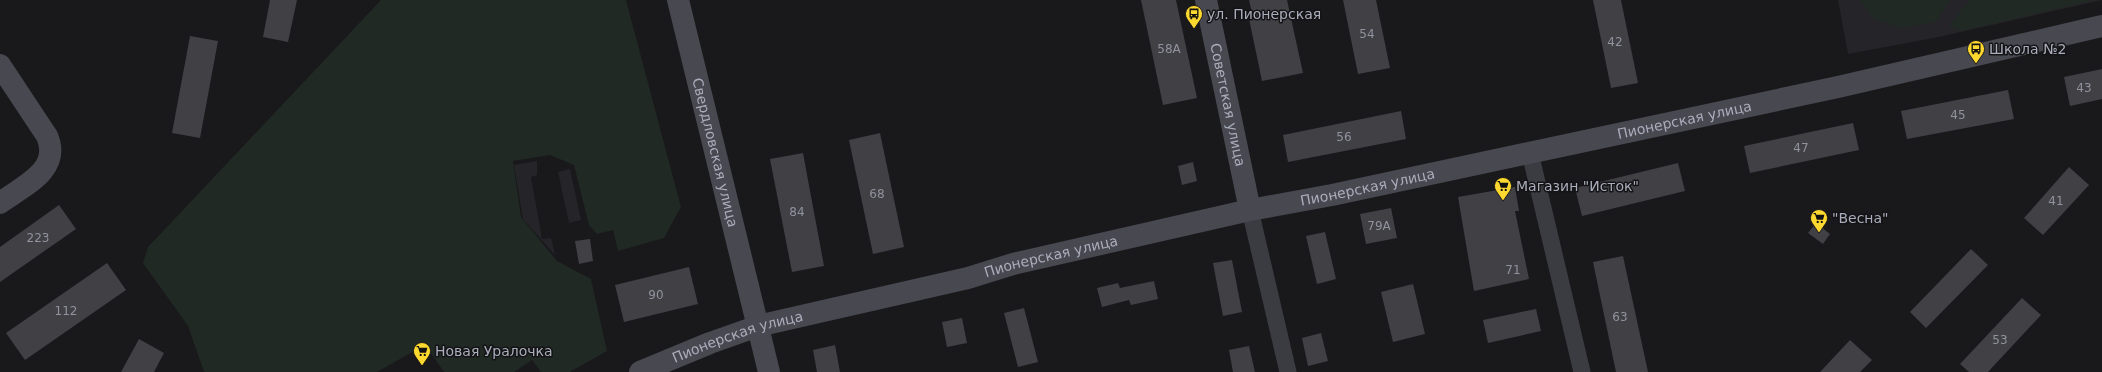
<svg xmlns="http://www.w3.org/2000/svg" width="2102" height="372" viewBox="0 0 2102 372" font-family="'DejaVu Sans',sans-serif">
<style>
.built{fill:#252428}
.green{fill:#202923}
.building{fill:#404045}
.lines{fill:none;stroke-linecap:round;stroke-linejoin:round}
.street{stroke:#3b3b42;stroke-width:17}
.secondary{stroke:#474850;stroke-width:22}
.labels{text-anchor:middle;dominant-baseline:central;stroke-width:3;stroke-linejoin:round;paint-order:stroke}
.number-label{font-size:12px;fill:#90929e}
.poi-label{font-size:14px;fill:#aaadbb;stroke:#141316;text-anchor:start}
.street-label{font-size:14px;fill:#aaadbb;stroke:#141316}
</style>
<rect width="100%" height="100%" fill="#19181b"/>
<!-- built -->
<g class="built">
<path d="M1838 0H2102L1934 38 1848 54Z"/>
<path d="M537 161V175L531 177 542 239 551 238 555 255 523 219 514 165Z"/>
<path d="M570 169 581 220 569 223 558 172Z"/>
</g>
<!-- green -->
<g class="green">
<path d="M381 0H626L681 207 664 238 618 251 613 230 597 234 589 225 574 165 550 155 513 161 521 217 557 261 591 279 607 351 570 372H541L532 360 514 372H444L425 345 377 372H204L188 326 143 263 148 247Z"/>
<path d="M1860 0H1950L1936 22 1901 28 1873 18Z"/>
<path d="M1969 0H2094L1962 31 1949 26Z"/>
</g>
<!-- building -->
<g class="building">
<path d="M270 0H297L288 42 263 37Z"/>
<path d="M1141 0H1176L1197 98 1163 105Z"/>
<path d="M1249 0H1287L1303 73 1262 81 1248 14 1252 13Z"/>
<path d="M1343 0H1376L1390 68 1358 74Z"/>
<path d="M1593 0H1621L1638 83 1611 88Z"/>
<path d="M190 36 218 41 200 138 172 133Z"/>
<path d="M2102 69V99L2070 106 2064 77Z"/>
<path d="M2008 90 2014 119 1907 139 1901 111Z"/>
<path d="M1401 111 1406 139 1288 162 1283 135Z"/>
<path d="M1853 123 1859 150 1750 173 1744 146Z"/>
<path d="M880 133 904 247 873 254 849 140Z"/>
<path d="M803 153 824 266 792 272 770 159Z"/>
<path d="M1193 162 1197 181 1182 185 1178 166Z"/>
<path d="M1678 163 1685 191 1582 216 1575 188Z"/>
<path d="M2069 167 2089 185 2043 235 2024 218Z"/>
<path d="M1515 187 1519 211H1515L1529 279 1474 291 1458 197Z"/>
<path d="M59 205 76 229 0 282V247Z"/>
<path d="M1391 208 1397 238 1366 244 1360 214Z"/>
<path d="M1816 223 1830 234 1823 244 1808 233Z"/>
<path d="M1325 232 1336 279 1317 284 1306 236Z"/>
<path d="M590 239 593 261 579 264 575 241Z"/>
<path d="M1971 249 1988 265 1926 328 1910 312Z"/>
<path d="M1623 256 1648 372H1616L1593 262Z"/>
<path d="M1232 260 1242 312 1223 316 1213 263Z"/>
<path d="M107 263 126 290 25 360 6 333Z"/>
<path d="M689 267 698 304 624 322 615 285Z"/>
<path d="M1154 281 1158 299 1131 305 1129 300 1102 307 1097 288 1118 283 1120 288Z"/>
<path d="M1413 284 1425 334 1393 342 1381 292Z"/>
<path d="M2022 298 2041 315 1988 372H1969L1960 364Z"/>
<path d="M1024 308 1038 362 1018 367 1004 313Z"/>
<path d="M1536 309 1541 331 1488 343 1483 320Z"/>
<path d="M962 318 967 343 947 347 942 322Z"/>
<path d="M1321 333 1328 361 1308 366 1302 338Z"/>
<path d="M139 339 164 353 154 372H121Z"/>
<path d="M1850 340 1872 360 1860 372H1820Z"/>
<path d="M835 345 840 372H817L813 350Z"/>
<path d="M1249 346 1255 372H1233L1229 350Z"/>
</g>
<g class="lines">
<!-- street -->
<g class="street">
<path d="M1530 153 1582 372"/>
<path d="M1250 210 1288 372"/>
</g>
<!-- secondary -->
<g class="secondary">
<path id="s1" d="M678 0 769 372"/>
<path id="s2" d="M1206 0 1250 210"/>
<path d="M0 65 47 136C62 170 23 186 0 203"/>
<path id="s3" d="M640 372 710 343 758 326 968 278 1013 264 1070 251 1250 210 1332 195 1838 87 2102 26"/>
</g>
</g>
<!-- icons -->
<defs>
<symbol id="bus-pin" viewBox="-11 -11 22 30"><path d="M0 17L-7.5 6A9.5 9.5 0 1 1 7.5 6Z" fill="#fdd92f" stroke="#141316"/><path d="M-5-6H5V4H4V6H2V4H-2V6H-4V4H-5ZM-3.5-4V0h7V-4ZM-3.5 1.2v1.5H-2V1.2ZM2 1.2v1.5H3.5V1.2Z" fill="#111"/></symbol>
<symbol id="supermarket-pin" viewBox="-11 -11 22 30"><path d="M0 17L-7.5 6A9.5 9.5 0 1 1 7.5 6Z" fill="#fdd92f" stroke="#141316"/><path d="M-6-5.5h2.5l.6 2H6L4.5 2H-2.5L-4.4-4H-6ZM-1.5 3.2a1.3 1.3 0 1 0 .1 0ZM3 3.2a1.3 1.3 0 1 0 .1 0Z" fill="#111"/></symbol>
</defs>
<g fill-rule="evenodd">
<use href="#bus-pin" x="1184" y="4" width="20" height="27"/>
<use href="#bus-pin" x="1966" y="39" width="20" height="27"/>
<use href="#supermarket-pin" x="1493" y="176" width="20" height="27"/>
<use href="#supermarket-pin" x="1809" y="208" width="20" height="27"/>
<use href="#supermarket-pin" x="412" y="341" width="20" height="27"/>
</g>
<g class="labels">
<!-- number labels -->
<g class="number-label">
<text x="1367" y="34">54</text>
<text x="1615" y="42">42</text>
<text x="1169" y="49">58А</text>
<text x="2084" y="88">43</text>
<text x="1958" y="115">45</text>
<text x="1344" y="137">56</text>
<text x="1801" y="148">47</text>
<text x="877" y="194">68</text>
<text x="2056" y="201">41</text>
<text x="797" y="212">84</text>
<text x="1379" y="226">79А</text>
<text x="38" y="238">223</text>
<text x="1513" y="270">71</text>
<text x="656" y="295">90</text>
<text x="66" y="311">112</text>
<text x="1620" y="317">63</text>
<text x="2000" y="340">53</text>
</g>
<!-- poi labels -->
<g class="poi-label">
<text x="1207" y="14">ул. Пионерская</text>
<text x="1989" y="49">Школа №2</text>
<text x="1516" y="186">Магазин "Исток"</text>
<text x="1832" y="218">"Весна"</text>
<text x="435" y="351">Новая Уралочка</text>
</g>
<!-- street labels -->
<g class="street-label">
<text stroke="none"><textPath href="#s2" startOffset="107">Советская улица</textPath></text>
<text stroke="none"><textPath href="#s3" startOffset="1076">Пионерская улица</textPath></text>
<text stroke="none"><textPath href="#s1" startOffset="157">Свердловская улица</textPath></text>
<text stroke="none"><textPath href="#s3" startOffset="752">Пионерская улица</textPath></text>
<text stroke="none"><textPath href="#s3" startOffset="428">Пионерская улица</textPath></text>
<text stroke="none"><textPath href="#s3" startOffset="104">Пионерская улица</textPath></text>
</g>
</g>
</svg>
